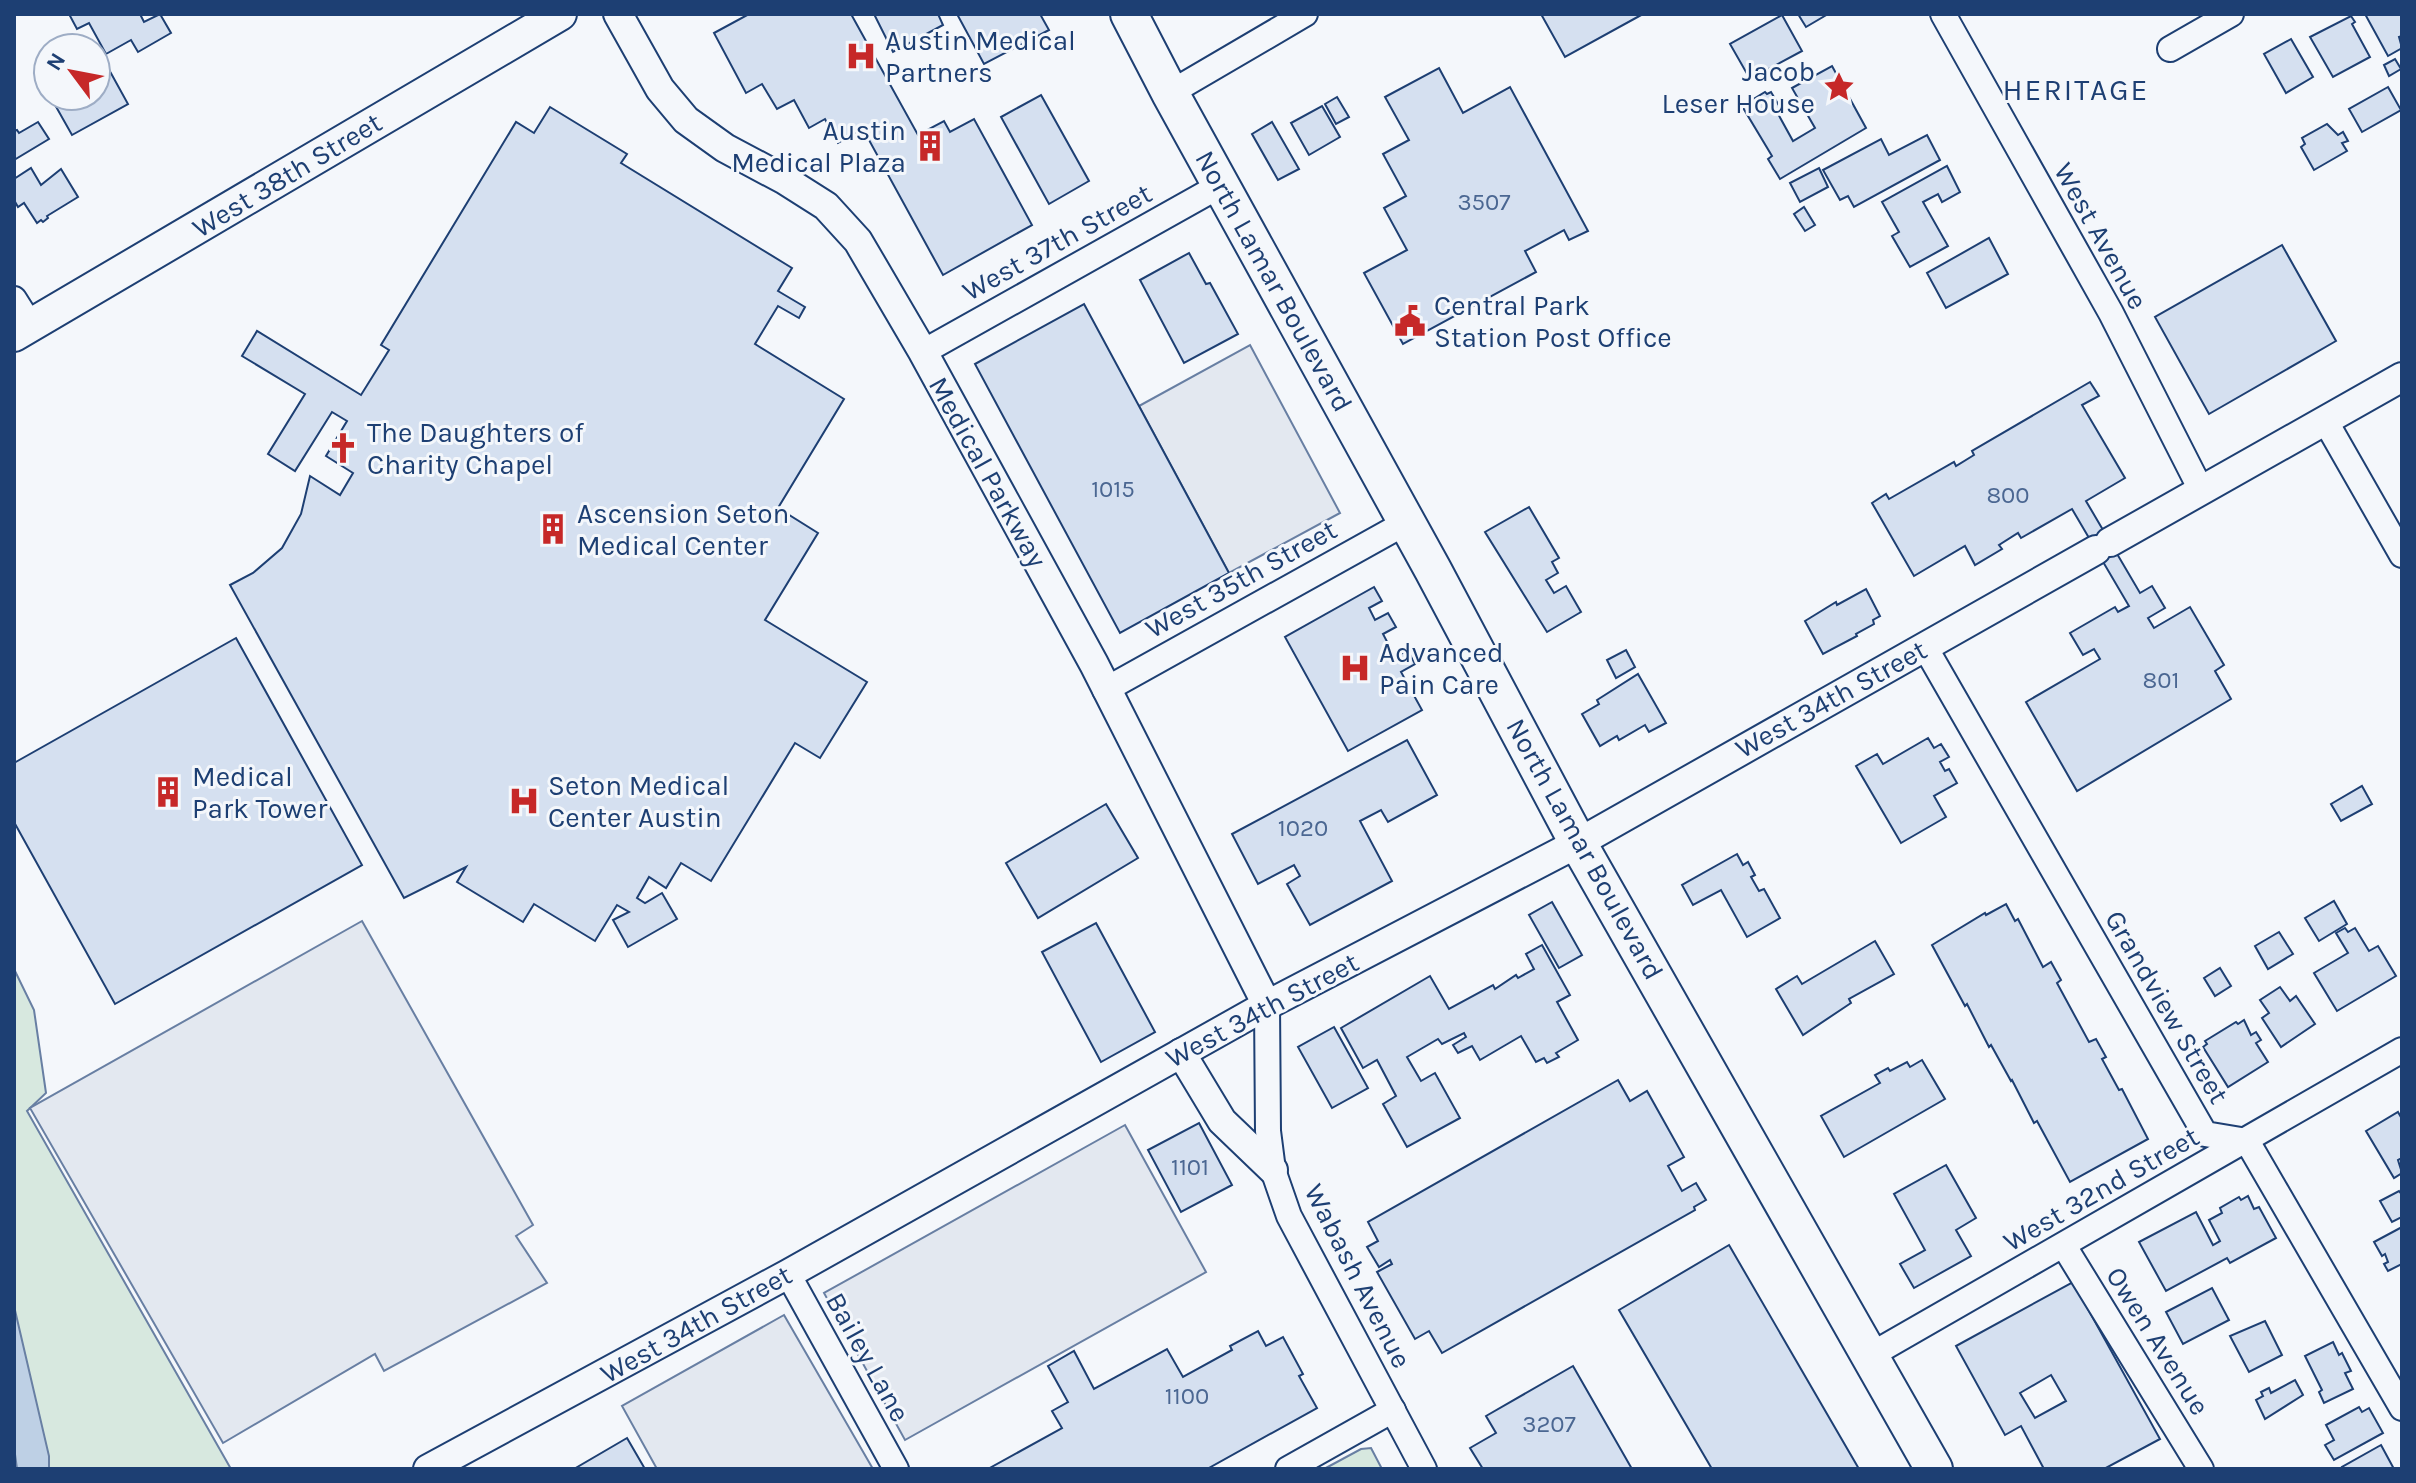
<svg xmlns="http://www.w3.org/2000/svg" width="2416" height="1483" viewBox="0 0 2416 1483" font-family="Karla,sans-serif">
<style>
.green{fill:#d7e8df;stroke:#687fa3;stroke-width:2}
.parking{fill:#e3e8f0;stroke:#687fa3;stroke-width:2}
.water{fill:#bed0e5;stroke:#687fa3;stroke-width:2}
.building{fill:#d5e0f0;stroke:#1d3f73;stroke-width:2;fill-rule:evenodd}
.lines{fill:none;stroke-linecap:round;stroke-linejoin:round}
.minor-casing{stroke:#1d3f73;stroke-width:28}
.tertiary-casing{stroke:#1d3f73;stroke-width:32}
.secondary-casing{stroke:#1d3f73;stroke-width:36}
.primary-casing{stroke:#1d3f73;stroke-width:40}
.minor{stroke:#f4f7fb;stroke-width:24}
.tertiary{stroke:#f4f7fb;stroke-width:28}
.secondary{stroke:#f4f7fb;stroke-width:32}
.primary{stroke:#f4f7fb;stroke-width:36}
.labels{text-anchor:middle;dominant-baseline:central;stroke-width:6;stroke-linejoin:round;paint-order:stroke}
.number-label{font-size:24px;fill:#4b6792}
.poi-label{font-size:28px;fill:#1d3f73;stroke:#f4f7fb;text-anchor:start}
.street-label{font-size:28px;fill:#1d3f73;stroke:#f4f7fb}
.neighbourhood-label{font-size:30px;letter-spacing:2px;fill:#1d3f73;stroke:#f4f7fb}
</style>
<rect width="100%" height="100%" fill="#f4f7fb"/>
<!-- green -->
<g class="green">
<path d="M14 969 34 1010 46 1093 27 1111 231 1469H14Z"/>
<path d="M1371 1448 1382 1469H1324L1361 1449Z"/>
</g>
<!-- parking -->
<g class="parking">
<path d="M1250 345 1340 513 1229 573 1139 406Z"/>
<path d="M362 921 533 1225 516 1236 547 1283 384 1371 375 1354 223 1443 30 1108Z"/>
<path d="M1125 1125 1206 1272 905 1440 824 1293Z"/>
<path d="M784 1315 873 1469H657L622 1406Z"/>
</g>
<!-- water -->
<path class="water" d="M14 1306 49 1456V1469H17L14 1447Z"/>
<!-- building -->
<g class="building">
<path d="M69 14H140L144 22 160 14 171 33 138 52 131 40 106 54 89 23 77 29Z"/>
<path d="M749 14H851L918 135 944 121 950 132 974 119 1032 225 943 275 863 129 838 143 825 119 809 128 794 100 777 109 762 84 746 93 714 33Z"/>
<path d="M874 14H938L943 25 893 52Z"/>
<path d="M957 14H1040L1049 30 984 64Z"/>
<path d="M1541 14H1643L1565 57Z"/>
<path d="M1798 14H1828L1806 27Z"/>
<path d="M2365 14H2402V36L2399 37 2402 48 2388 56Z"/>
<path d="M1782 15 1802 51 1750 79 1730 44Z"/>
<path d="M2351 16 2355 22 2352 24 2370 57 2333 77 2310 37Z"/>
<path d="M2291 39 2313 77 2286 93 2264 54Z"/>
<path d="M96 46 128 104 72 135 50 96H96V48H93Z"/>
<path d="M2395 59 2401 69 2389 76 2384 65Z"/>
<path d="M1832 66 1866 128 1780 179 1768 159 1772 156 1742 106 1765 92 1767 94 1771 92 1781 109 1777 112 1793 141 1815 128 1792 88Z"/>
<path d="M1439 68 1463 113 1510 87 1588 231 1569 240 1564 230 1525 251 1536 272 1403 344 1364 273 1407 250 1384 208 1406 196 1383 154 1409 140 1385 97Z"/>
<path d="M2388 87 2401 110 2362 132 2349 109Z"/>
<path d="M1041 95 1089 181 1049 204 1001 117Z"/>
<path d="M1337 97 1349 117 1336 124 1325 104Z"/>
<path d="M1322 106 1340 137 1309 155 1291 123Z"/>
<path d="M550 107 627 154 621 163 792 268 778 291 805 307 799 318 778 306 755 344 844 399 778 508 818 533 765 620 867 682 820 758 795 743 711 881 681 863 666 888 649 877 637 898 645 903 662 893 677 919 628 947 613 920 629 912 617 905 595 941 534 904 523 922 457 882 466 867 404 898 230 585 253 573 282 548 301 514 310 476 340 495 353 473 326 456 347 421 332 412 295 471 268 454 305 394 242 356 257 331 361 395 389 350 381 345 516 122 534 133Z"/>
<path d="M38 122 49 139 14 160V131L17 130 19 133Z"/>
<path d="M1272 122 1299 169 1278 180 1252 134Z"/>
<path d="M2327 124 2338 135 2343 132 2348 141 2342 143 2347 151 2314 170 2301 147 2305 144 2302 138Z"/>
<path d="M1927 135 1940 160 1854 207 1848 196 1840 200 1823 170 1881 139 1889 155Z"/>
<path d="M1947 166 1960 192 1942 202 1938 194 1923 202 1948 246 1910 267 1892 236 1899 232 1882 202Z"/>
<path d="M31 168 41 185 61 169 78 197 47 216 48 218 43 222 41 220 37 223 24 203 18 207 14 200V179Z"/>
<path d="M1819 168 1828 187 1800 202 1790 183Z"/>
<path d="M1804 207 1815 225 1805 231 1794 214Z"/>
<path d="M1989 238 2008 274 1946 308 1927 273Z"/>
<path d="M2282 245 2336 341 2209 414 2155 317Z"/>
<path d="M1189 253 1206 284 1210 283 1238 334 1184 363 1140 280Z"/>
<path d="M1084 304 1229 573 1120 633 975 364Z"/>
<path d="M2090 382 2099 396 2082 405 2125 478 2086 501 2140 593 2152 586 2165 608 2148 618 2154 628 2190 607 2224 665 2215 671 2231 699 2077 791 2026 702 2100 659 2094 649 2083 655 2070 633 2115 607 2118 612 2129 606 2072 509 2021 538 2018 533 1999 545 2002 549 1975 565 1965 546 1914 576 1872 503 1886 494 1889 499 1954 462 1956 466 1974 455 1972 451Z"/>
<path d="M1529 507 1559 558 1552 562 1558 573 1546 580 1554 593 1566 586 1581 612 1547 632 1485 532Z"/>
<path d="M1374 587 1382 601 1369 608 1375 620 1388 613 1396 627 1383 634 1395 657 1408 650 1415 664 1401 672 1422 710 1348 751 1285 637Z"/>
<path d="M1866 589 1880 616 1873 620 1874 624 1856 634 1857 636 1823 654 1805 621 1836 602 1837 605Z"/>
<path d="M236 638 362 865 115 1004 14 822V763Z"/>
<path d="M1626 650 1635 667 1616 678 1607 660Z"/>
<path d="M1638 674 1666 723 1649 732 1645 725 1619 740 1617 736 1600 746 1582 714 1599 704 1597 700Z"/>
<path d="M1928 738 1934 748 1941 744 1949 757 1940 762 1945 771 1949 769 1957 783 1934 796 1946 817 1901 843 1856 766 1877 754 1883 764Z"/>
<path d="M1407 740 1437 795 1388 822 1381 810 1360 821 1392 881 1310 925 1287 884 1300 876 1294 865 1258 884 1232 834Z"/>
<path d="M2362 786 2372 804 2341 821 2331 804Z"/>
<path d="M1106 804 1138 858 1038 918 1006 863Z"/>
<path d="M1737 854 1743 865 1748 862 1755 875 1751 877 1759 891 1764 889 1780 918 1747 937 1721 890 1693 905 1682 885Z"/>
<path d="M2334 901 2347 924 2319 941 2305 918Z"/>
<path d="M1552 902 1582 955 1559 968 1529 915Z"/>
<path d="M2006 904 2015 921 2018 919 2043 967 2051 962 2061 980 2057 983 2089 1042 2096 1039 2106 1057 2102 1059 2119 1090 2122 1089 2148 1139 2070 1182 2037 1121 2034 1123 2012 1080 2011 1081 1991 1045 1989 1047 1967 1004 1965 1006 1932 945 1985 913 1986 915Z"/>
<path d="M1096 923 1155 1032 1101 1062 1042 952Z"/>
<path d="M2345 928 2348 932 2355 928 2369 951 2378 946 2396 976 2337 1011 2314 973 2348 953 2336 933Z"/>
<path d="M2279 932 2293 954 2268 969 2255 946Z"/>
<path d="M1875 941 1894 974 1849 999 1851 1003 1803 1035 1776 989 1797 976 1802 984Z"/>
<path d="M1542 945 1570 995 1557 1002 1578 1040 1556 1053 1559 1057 1547 1063 1544 1058 1536 1062 1521 1036 1480 1060 1472 1046 1458 1053 1453 1045 1466 1037 1464 1033 1442 1044 1438 1039 1407 1057 1421 1081 1435 1073 1460 1118 1407 1147 1383 1104 1396 1096 1377 1060 1363 1068 1341 1028 1430 976 1449 1009 1493 985 1495 989 1516 975 1518 978 1534 969 1526 954Z"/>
<path d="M2220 968 2231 986 2215 996 2204 978Z"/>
<path d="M2280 987 2290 1001 2296 996 2315 1024 2281 1047 2262 1018 2269 1013 2260 1000Z"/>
<path d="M2244 1020 2251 1035 2256 1032 2261 1040 2256 1043 2268 1062 2228 1087 2203 1047 2207 1044 2205 1041 2236 1022 2238 1024Z"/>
<path d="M1334 1027 1368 1088 1332 1108 1298 1047Z"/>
<path d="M1922 1060 1945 1099 1844 1157 1821 1116 1880 1083 1875 1075 1888 1068 1890 1071 1907 1062 1910 1067Z"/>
<path d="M1618 1080 1630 1101 1647 1091 1684 1157 1668 1166 1682 1191 1696 1183 1706 1200 1694 1207 1695 1210 1442 1353 1429 1331 1415 1339 1377 1272 1392 1264 1390 1260 1379 1267 1367 1247 1378 1241 1368 1222Z"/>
<path d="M2398 1112 2402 1119V1158L2398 1160 2402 1173 2394 1178 2366 1131Z"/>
<path d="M1199 1123 1232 1185 1181 1212 1148 1150Z"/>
<path d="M1946 1165 1976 1218 1956 1230 1971 1256 1914 1288 1900 1264 1925 1250 1894 1194Z"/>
<path d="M2399 1191 2402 1195V1217L2392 1222 2380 1201Z"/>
<path d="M2248 1196 2254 1209 2259 1207 2276 1238 2230 1263 2227 1258 2166 1291 2139 1242 2196 1212 2213 1245 2220 1241 2209 1220 2222 1213 2220 1208 2239 1197 2241 1200Z"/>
<path d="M2402 1227V1264L2388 1271 2384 1264 2388 1262 2385 1254 2382 1256 2374 1242Z"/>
<path d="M1729 1245 1859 1469H1712L1619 1310Z"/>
<path d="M2073 1282 2160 1439 2104 1469H2044L2021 1426 2005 1435 1956 1346ZM2051 1375 2066 1401 2035 1418 2020 1393Z"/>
<path d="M2212 1288 2229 1320 2183 1344 2166 1312Z"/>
<path d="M2265 1321 2282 1355 2249 1372 2230 1336Z"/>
<path d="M1258 1331 1266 1346 1283 1337 1303 1374 1299 1376 1317 1408 1207 1469H988L1062 1428 1052 1411 1068 1402 1048 1366 1074 1351 1094 1389 1167 1349 1183 1377 1232 1350 1230 1346Z"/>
<path d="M2333 1342 2339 1355 2342 1353 2351 1371 2345 1373 2353 1389 2324 1403 2319 1392 2322 1390 2305 1356Z"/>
<path d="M1573 1366 1632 1469H1483L1470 1448 1496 1433 1486 1416Z"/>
<path d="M2295 1380 2303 1395 2265 1419 2256 1400 2263 1396 2261 1392 2269 1388 2271 1393Z"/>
<path d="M2359 1407 2362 1412 2369 1408 2383 1433 2334 1460 2325 1445 2334 1440 2326 1425Z"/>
<path d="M627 1438 645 1469H574Z"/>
<path d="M2381 1445 2394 1469H2343L2342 1467Z"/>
</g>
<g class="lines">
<defs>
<g id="minor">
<path d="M1943 14 2111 313 2201 490"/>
<path d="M2170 49 2231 14"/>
<path d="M1170 93 1305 14"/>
<path d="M14 299 31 326"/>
<path d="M923 352 1221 185"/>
<path d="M2326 422 2402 555"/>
<path d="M1925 647 2205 1134 2247 1141 2402 1408"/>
<path d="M1105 690 1407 522"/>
<path d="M1267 1005 1268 1131 1273 1170 1289 1216 1424 1469"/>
<path d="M2064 1246 2201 1469"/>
<path d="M788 1274 896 1469"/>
<path d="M1871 1355 2402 1050"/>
<path d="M1288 1469 1393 1410"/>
</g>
<g id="tertiary">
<path d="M618 14 660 89 686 120 725 148 785 180 826 206 858 241 923 352 1094 664 1267 1005"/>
<path d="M2110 542 2402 377"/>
<path d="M1181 1053 1222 1121 1273 1170"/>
<path d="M428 1469 788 1274 1267 1005 1578 843 2096 550"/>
</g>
<path id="secondary" d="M14 335 560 14"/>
<path id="primary" d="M1129 14 1170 93 1433 570 1578 843 1934 1469"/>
</defs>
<!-- minor casing -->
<use href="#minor" class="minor-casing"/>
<!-- tertiary casing -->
<use href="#tertiary" class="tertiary-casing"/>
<!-- secondary casing -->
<use href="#secondary" class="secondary-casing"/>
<!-- primary casing -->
<use href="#primary" class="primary-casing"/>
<!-- minor -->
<use href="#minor" class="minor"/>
<!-- tertiary -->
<use href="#tertiary" class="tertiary"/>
<!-- secondary -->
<use href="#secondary" class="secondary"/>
<!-- primary -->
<use href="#primary" class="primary"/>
</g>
<!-- icons -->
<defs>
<symbol id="hospital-bare" viewBox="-9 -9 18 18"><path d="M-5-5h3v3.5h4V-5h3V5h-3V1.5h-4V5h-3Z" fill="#c62828" stroke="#f4f7fb" stroke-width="2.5" paint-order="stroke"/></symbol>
<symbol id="sight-bare" viewBox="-9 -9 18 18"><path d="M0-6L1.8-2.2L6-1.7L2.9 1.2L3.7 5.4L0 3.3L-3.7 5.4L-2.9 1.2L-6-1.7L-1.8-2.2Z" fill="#c62828" stroke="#f4f7fb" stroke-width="2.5" paint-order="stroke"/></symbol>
<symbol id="building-bare" viewBox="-9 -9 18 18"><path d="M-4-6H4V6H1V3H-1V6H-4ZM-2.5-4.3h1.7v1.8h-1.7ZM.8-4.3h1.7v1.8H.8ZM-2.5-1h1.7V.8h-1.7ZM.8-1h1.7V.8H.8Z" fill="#c62828" stroke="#f4f7fb" stroke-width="2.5" paint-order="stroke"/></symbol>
<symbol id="civic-bare" viewBox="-9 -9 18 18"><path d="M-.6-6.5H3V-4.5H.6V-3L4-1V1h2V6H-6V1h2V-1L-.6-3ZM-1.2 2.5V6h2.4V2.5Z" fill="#c62828" stroke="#f4f7fb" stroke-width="2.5" paint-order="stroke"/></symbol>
<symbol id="church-bare" viewBox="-9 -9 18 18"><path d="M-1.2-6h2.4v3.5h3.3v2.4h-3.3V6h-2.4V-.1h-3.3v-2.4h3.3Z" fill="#c62828" stroke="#f4f7fb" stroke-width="2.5" paint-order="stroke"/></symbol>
</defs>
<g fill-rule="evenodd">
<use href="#hospital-bare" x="839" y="34" width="44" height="44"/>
<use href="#sight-bare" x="1817" y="65" width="44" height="44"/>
<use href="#building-bare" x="908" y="124" width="44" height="44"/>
<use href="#civic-bare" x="1388" y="299" width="44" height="44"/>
<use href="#church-bare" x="321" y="426" width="44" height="44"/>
<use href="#building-bare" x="531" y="507" width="44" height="44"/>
<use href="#hospital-bare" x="1333" y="646" width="44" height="44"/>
<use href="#building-bare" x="146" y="770" width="44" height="44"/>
<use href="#hospital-bare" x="502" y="779" width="44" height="44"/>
</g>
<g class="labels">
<!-- number labels -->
<g class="number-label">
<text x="1484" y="202">3507</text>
<text x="1113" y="489">1015</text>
<text x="2008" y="495">800</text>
<text x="2161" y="680">801</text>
<text x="1303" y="828">1020</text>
<text x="1190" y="1167">1101</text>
<text x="1187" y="1396">1100</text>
<text x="1549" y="1424">3207</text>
</g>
<!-- poi labels -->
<g class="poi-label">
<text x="885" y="40">Austin Medical<tspan x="885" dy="32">Partners</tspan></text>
<text x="1815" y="71" text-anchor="end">Jacob<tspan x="1815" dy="32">Leser House</tspan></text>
<text x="906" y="130" text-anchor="end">Austin<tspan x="906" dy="32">Medical Plaza</tspan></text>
<text x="1434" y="305">Central Park<tspan x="1434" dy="32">Station Post Office</tspan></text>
<text x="367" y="432">The Daughters of<tspan x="367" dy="32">Charity Chapel</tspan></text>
<text x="577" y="513">Ascension Seton<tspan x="577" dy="32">Medical Center</tspan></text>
<text x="1379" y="652">Advanced<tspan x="1379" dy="32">Pain Care</tspan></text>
<text x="192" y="776">Medical<tspan x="192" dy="32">Park Tower</tspan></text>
<text x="548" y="785">Seton Medical<tspan x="548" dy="32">Center Austin</tspan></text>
</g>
<!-- street labels -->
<g class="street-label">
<text transform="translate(287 175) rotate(-31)">West 38th Street</text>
<text transform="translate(2101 236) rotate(61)">West Avenue</text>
<text transform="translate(1057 242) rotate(-29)">West 37th Street</text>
<text transform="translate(1274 281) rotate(61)">North Lamar Boulevard</text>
<text transform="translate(988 472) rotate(61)">Medical Parkway</text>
<text transform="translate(1241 579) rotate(-29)">West 35th Street</text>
<text transform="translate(1831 699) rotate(-29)">West 34th Street</text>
<text transform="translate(1585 849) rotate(61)">North Lamar Boulevard</text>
<text transform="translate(2167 1007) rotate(60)">Grandview Street</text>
<text transform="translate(1262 1010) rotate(-28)">West 34th Street</text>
<text transform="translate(2101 1189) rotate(-30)">West 32nd Street</text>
<text transform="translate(1358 1276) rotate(63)">Wabash Avenue</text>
<text transform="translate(696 1324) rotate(-29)">West 34th Street</text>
<text transform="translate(2158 1341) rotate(58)">Owen Avenue</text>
<text transform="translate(868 1357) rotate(61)">Bailey Lane</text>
</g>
<!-- neighbourhood labels -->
<g class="neighbourhood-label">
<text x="2076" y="90">HERITAGE</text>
</g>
</g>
<!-- border -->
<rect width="2416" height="1483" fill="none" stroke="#1d3f73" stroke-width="32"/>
<!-- north arrow -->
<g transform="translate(72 72) rotate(302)"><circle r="38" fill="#f4f7fb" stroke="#9eadc5" stroke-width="2"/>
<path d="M0-6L14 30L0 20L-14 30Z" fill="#c62828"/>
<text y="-12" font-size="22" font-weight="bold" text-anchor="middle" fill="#1d3f73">N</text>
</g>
</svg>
